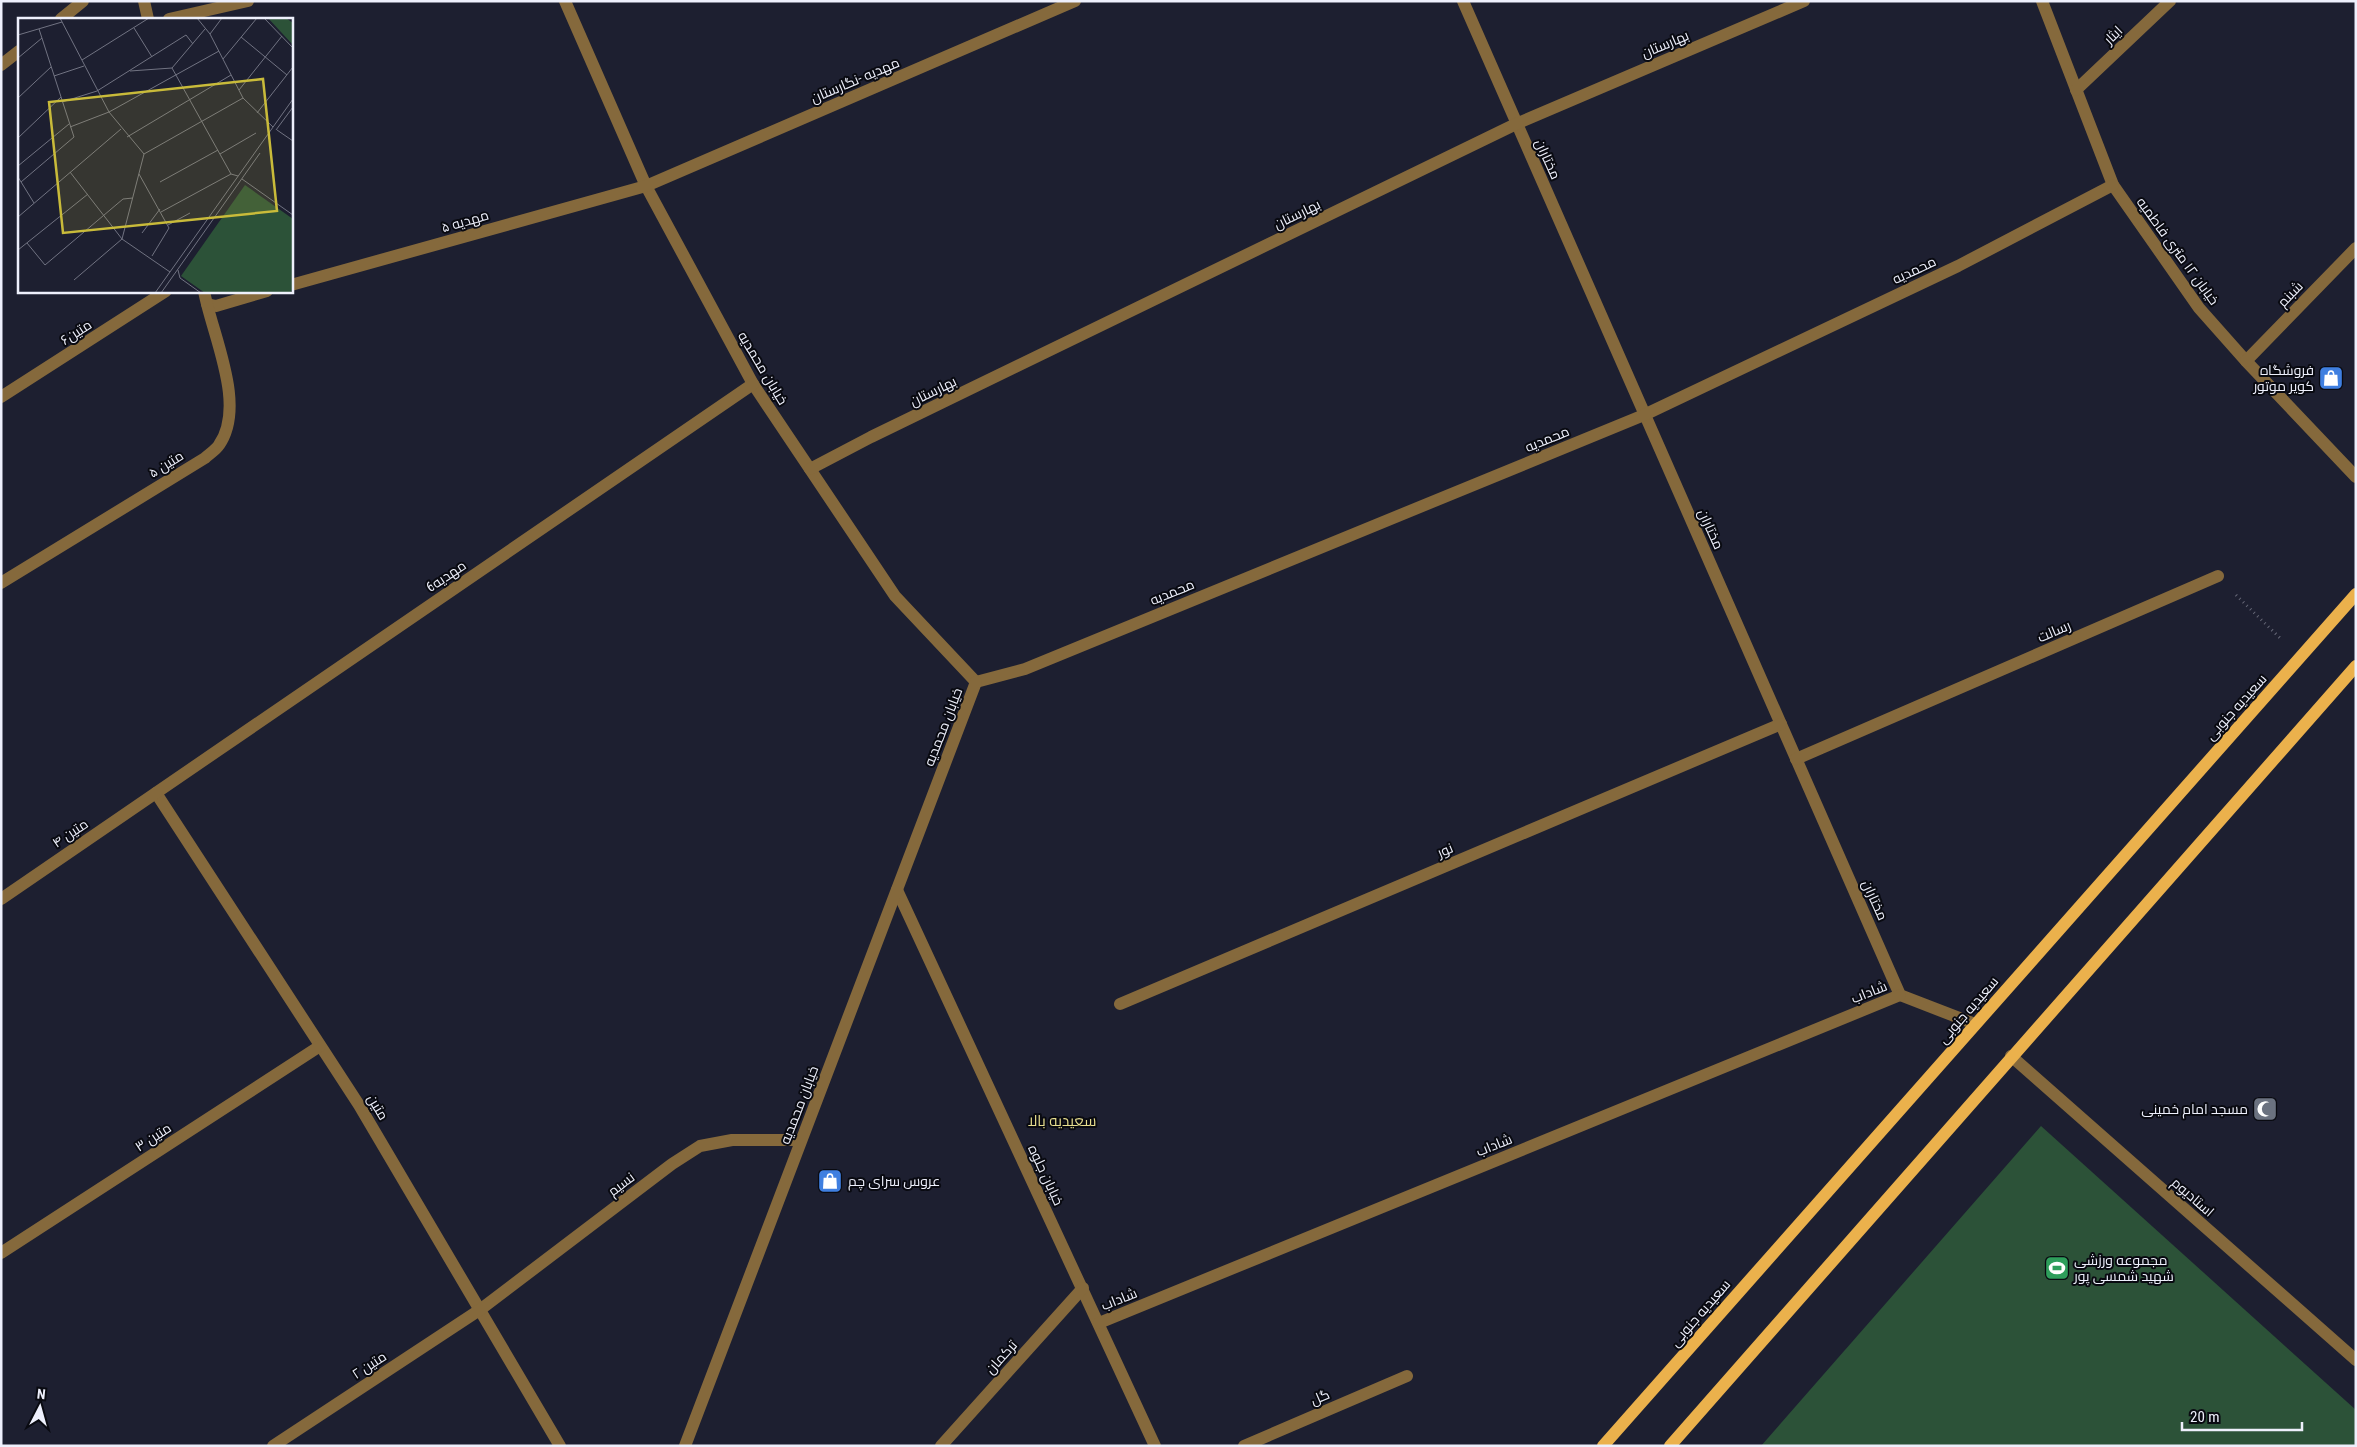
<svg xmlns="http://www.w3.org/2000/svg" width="2357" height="1447" viewBox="0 0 2357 1447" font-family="'Roboto Condensed',Cairo,sans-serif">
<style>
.park{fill:#2c5238}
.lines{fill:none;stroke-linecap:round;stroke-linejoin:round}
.path{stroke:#666877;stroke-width:3;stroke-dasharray:1 4;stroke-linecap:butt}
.minor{stroke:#85693c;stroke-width:12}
.major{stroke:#ebb14c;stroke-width:12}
.labels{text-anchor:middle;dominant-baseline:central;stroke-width:4;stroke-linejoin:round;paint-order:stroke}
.street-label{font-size:14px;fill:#eef0fc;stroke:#090a11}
.poi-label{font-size:14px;fill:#eef0fc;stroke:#090a11;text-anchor:end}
.neighbourhood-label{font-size:15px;fill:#e7de8f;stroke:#090a11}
.inset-road{fill:none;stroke:#717382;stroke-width:1}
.view{fill:#c9bb3a;fill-opacity:0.15;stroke:#c9bb3a;stroke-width:2.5}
.inset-edge{fill:none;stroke:#eef0fc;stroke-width:2.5}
</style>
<rect width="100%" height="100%" fill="#1d1f30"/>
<!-- park -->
<path class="park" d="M2041 1126 2356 1410V1446H1761Z"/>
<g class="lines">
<!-- path -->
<path class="path" d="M2236 595 2280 638"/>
<!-- minor -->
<g class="minor">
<path d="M144 1 148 19"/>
<path d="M565 1 646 186 753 384 895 596 976 682"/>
<path d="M1463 1 1900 995 1975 1024"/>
<path d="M2042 1 2113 185 2199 308 2246 361 2356 477"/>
<path d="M61 19 83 1"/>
<path d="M169 19 248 1"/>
<path d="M1 65 19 51"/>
<path d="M2076 90 2170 1"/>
<path d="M291 285 646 186 1075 1"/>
<path d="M207 304 216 306 267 291"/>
<path d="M2246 361 2356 248"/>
<path d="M1 397 166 291"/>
<path d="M810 469 871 437 1516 124 1804 1"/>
<path d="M1 583 205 458C209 454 216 450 219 445 247 405 212 335 204 291"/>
<path d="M976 682 1025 669 1644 415 1958 266 2113 185"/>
<path d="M1796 759 2218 576"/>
<path d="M156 793 359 1105 560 1446"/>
<path d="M897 890 1155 1446"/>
<path d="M1 899 753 384"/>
<path d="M1120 1004 1781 724"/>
<path d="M2011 1056 2356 1360"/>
<path d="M1 1253 320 1046"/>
<path d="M1099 1323 1900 995"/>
<path d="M273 1446 481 1309 672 1164 700 1146 732 1140H801"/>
<path d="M685 1446 976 682"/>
<path d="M941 1446 1083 1288"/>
<path d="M1244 1446 1407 1376"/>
</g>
<!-- major -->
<g class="major">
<path d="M1603 1446 2356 594"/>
<path d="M1670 1446 2356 666"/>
</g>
</g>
<!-- icons -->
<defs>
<symbol id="shop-square" viewBox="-11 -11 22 22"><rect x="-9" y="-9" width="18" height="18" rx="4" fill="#3f7fe0" stroke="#090a11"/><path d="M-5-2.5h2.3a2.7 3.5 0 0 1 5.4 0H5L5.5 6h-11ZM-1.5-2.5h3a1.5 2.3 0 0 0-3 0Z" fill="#fff"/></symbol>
<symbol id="mosque-square" viewBox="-11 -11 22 22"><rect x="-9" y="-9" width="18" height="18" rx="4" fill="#6b7280" stroke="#090a11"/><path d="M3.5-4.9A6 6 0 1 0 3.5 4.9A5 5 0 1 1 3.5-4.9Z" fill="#fff"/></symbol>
<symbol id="stadium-square" viewBox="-11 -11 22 22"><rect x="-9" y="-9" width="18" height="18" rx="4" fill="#2e9e5b" stroke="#090a11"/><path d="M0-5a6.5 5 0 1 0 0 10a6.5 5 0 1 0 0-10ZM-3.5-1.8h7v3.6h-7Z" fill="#fff"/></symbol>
</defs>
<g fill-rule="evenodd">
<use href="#shop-square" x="2317" y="364" width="28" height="28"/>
<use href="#mosque-square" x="2251" y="1095" width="28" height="28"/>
<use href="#shop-square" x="816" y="1167" width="28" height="28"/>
<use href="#stadium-square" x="2043" y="1254" width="28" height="28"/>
</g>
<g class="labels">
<!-- street labels -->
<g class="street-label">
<text transform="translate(2113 35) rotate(-44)">ایثار</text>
<text transform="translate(1665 44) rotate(-23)">بهارستان</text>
<text transform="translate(855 80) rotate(-23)">مهدیه -نگارستان</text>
<text transform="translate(1548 159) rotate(66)">مختاران</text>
<text transform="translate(1297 214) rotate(-26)">بهارستان</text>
<text transform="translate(465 221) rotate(-16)">مهدیه ۵</text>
<text transform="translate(2178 251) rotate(54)">خیابان ۱۲ متری فاطمیه</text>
<text transform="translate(1914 270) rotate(-25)">محمدیه</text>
<text transform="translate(2290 294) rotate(-46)">شبنم</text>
<text transform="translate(76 332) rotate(-33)">متین۶</text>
<text transform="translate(763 368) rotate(59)">خیابان محمدیه</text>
<text transform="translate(933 391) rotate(-26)">بهارستان</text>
<text transform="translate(1547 439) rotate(-22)">محمدیه</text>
<text transform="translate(166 464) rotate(-32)">متین ۵</text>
<text transform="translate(1711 529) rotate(66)">مختاران</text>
<text transform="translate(446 576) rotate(-34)">مهدیه6</text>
<text transform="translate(1172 592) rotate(-22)">محمدیه</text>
<text transform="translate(2054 631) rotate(-23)">رسالت</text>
<text transform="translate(2236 707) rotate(-48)">سعیدیه جنوبی</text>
<text transform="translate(943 727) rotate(-69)">خیابان محمدیه</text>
<text transform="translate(70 833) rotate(-34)">متین ۴</text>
<text transform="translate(1445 850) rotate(-23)">نور</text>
<text transform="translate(1875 900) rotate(66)">مختاران</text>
<text transform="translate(1869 992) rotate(-22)">شاداب</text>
<text transform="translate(1968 1010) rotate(-49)">سعیدیه جنوبی</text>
<text transform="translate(799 1105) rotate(-69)">خیابان محمدیه</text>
<text transform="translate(378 1107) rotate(59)">متین</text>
<text transform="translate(153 1137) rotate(-33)">متین ۳</text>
<text transform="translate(1494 1145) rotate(-22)">شاداب</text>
<text transform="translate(1046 1175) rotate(65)">خیابان جلوه</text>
<text transform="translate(621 1184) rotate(-37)">نسیم</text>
<text transform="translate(2193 1197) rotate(41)">استادیوم</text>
<text transform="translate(1119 1299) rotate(-22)">شاداب</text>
<text transform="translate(1700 1313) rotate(-49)">سعیدیه جنوبی</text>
<text transform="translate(1001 1357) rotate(-48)">ترکمان</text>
<text transform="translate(369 1365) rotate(-33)">متین ۲</text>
<text transform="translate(1320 1397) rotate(-23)">گل</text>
</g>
<!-- poi labels -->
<g class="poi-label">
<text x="2314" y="370">فروشگاه<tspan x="2314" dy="16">کویر موتور</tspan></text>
<text x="2248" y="1109">مسجد امام خمینی</text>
<text x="848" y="1181" text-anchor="start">عروس سرای چم</text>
<text x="2074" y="1260" text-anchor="start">مجموعه ورزشی<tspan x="2074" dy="16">شهید شمسی پور</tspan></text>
</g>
<!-- neighbourhood labels -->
<g class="neighbourhood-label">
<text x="1062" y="1121">سعيدیه بالا</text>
</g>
</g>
<!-- overview -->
<g transform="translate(18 18)">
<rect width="275" height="275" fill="#1d1f30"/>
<path d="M250 0H268L275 5V27ZM227 167 275 201V271L272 275H187L163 258Z" fill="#2c5238"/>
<path class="inset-road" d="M42 0 91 94 126 136M179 0 192 16 225 80 255 109M246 0 275 30M116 10 134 39M192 16 204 0M0 17 44 4M223 19 269 57M0 40 24 20M205 41 239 0M64 42 131 0M154 50 213 156 220 158M154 50 187 11M112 53 154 50M36 58 66 48M221 72 264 18M0 80 33 49M44 84 79 73 168 17 175 26M239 95 275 49M52 109 91 94 201 33M258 112 275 89M259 112 275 123M109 119 213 57M0 120 43 79M126 136 225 80M202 136 238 115M0 148 51 106M52 154 104 221 152 254M121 156 151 210 134 238M0 159 16 185M224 161 275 197M3 164 56 119 21 11M142 164 200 132M143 194 213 156M0 199 103 111M150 207 172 195M124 215 142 191M104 221 126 136M9 225 27 247 105 181 115 180M0 232 70 176M160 252 162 260 183 275M56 262 104 221M137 275 275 81M143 275 242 135"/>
<path class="view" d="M245 61 259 193 45 215 31 84Z"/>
<rect width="275" height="275" class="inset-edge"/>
</g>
<!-- border -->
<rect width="2357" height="1447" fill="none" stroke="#eef0fc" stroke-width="5"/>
<!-- north arrow -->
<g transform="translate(40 1407) rotate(6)" stroke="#090a11" stroke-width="4" paint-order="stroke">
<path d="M0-4L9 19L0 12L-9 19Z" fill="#eef0fc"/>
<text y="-8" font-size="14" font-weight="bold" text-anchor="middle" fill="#eef0fc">N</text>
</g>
<!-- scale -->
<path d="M2182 1422v8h120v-8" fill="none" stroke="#eef0fc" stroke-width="2.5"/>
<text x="2190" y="1422" font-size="15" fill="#eef0fc" stroke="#090a11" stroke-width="4" paint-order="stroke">20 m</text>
</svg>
